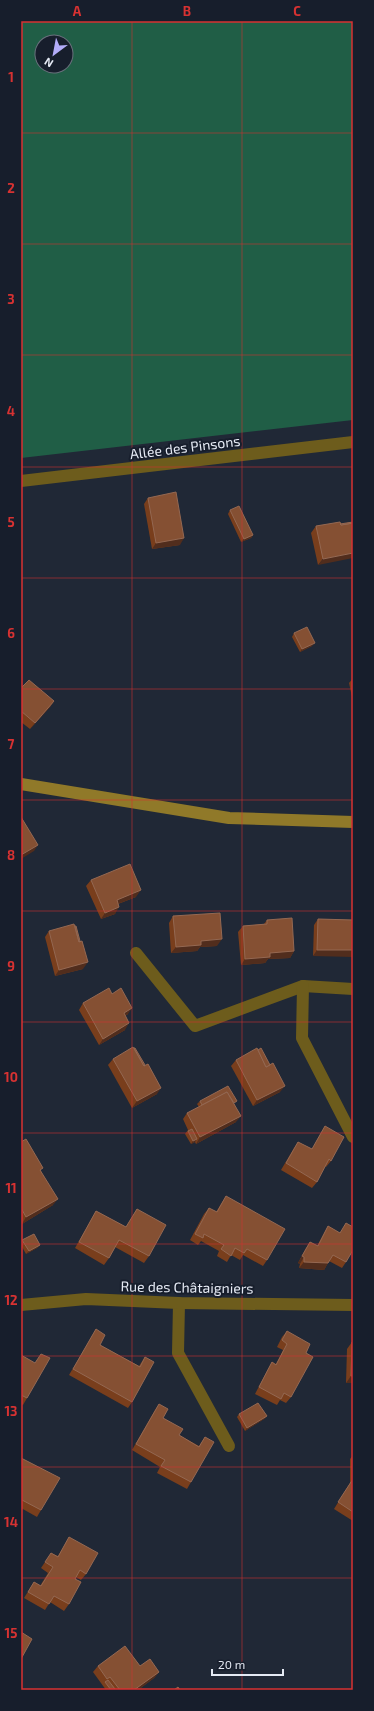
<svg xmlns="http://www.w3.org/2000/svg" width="374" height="1711" viewBox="0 0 374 1711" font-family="'Exo 2',sans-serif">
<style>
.forest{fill:#205e46;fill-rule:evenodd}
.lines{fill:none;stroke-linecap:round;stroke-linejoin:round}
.street{stroke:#6d5c1c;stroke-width:12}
.secondary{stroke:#907929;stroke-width:12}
.wall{fill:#793e1c}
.shaded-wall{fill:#512d1d}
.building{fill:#855033;stroke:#946852}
.grid{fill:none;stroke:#d73232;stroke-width:1;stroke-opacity:0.55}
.labels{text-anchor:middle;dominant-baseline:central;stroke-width:4;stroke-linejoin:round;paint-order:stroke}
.street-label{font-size:14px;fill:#e5eaf4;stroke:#171e2c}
.neatline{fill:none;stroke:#d73232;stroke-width:1.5}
.grid-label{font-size:13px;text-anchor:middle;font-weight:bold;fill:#d73232}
</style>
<rect width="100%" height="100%" fill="#202836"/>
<!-- forest -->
<path class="forest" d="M21 21H353V420L21 458ZM42 42H66V66H42Z"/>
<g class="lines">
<!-- street -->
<g class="street">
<path d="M21 481 353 442"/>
<path d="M136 953 195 1026 303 986 353 989"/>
<path d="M303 986 302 1038 353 1137"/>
<path d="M179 1303 178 1353 229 1446"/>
<path d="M21 1305 86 1299 179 1303 353 1305"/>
</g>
<!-- secondary -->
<path class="secondary" d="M21 784 229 818 353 822"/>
</g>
<!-- wall -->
<g class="wall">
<path d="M148 498 180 545 152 549 144 504Z"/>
<path d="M230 510 253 535 251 538 241 542 228 514Z"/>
<path d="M353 522 318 565 311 533 316 526 340 524Z"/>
<path d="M294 633 312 646 300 652 292 637Z"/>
<path d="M353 678V701L349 683Z"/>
<path d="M21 688 54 701 50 707 30 729 21 722Z"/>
<path d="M91 880 136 897 118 904 115 914 101 919 86 886Z"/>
<path d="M173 916 217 946 200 947 197 951 171 953 169 923Z"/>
<path d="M318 919 353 920 313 956 314 925Z"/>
<path d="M267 920 294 951 290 958 268 959 265 963 241 965 238 932 243 926 264 924Z"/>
<path d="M49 931 83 969 55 976 45 937Z"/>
<path d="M112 994 128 1014 125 1016V1030L99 1045 79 1010 83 1003Z"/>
<path d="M113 1059 157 1094 132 1108 108 1065Z"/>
<path d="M236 1060 280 1092 253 1106 231 1066Z"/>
<path d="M200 1101 235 1104 236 1122 196 1144 195 1142 191 1144 185 1134 188 1130 183 1119 187 1113 199 1107 197 1104Z"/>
<path d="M325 1126 331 1161 326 1167 325 1166 317 1182 312 1188 281 1170 294 1148 298 1142 312 1149 321 1133Z"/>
<path d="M21 1142 41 1171 53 1205 22 1224 21 1222Z"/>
<path d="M226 1196 267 1260 263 1266 243 1255 240 1260 231 1255 227 1262 217 1256 219 1251 201 1241 198 1245 190 1240 204 1214 209 1208 216 1212Z"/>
<path d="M137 1209 149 1256 144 1263 115 1247 109 1258 104 1265 75 1248 92 1218 96 1211 126 1227Z"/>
<path d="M346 1223V1262L342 1268 329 1261 324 1270 299 1268 300 1264 298 1263 306 1248 310 1242 317 1246 324 1233 328 1226 340 1233Z"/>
<path d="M22 1240 40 1245 37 1248 26 1254 21 1245V1243Z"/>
<path d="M96 1329 100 1345 139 1366 145 1357 132 1402 128 1408 69 1375 92 1336Z"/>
<path d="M287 1331 306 1353 291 1397 286 1403 280 1400 277 1405 255 1394 268 1369 272 1362 276 1364 283 1350 277 1347 282 1337Z"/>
<path d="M352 1342H353V1383H346L347 1349Z"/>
<path d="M21 1355 27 1398 23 1405 21 1404Z"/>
<path d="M159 1404 163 1418 179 1435 199 1446 205 1437 191 1482 187 1489 157 1473 160 1467 132 1450 155 1410Z"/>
<path d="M239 1414 267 1416 264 1419 245 1431 237 1417Z"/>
<path d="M353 1455V1521L334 1509 350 1483V1459Z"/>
<path d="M21 1458 41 1510 37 1517 21 1508Z"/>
<path d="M69 1537 86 1574 81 1580 76 1577 69 1604 64 1611 50 1602 45 1610 24 1598 34 1582 40 1586 48 1573 41 1568 51 1553 58 1556Z"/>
<path d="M98 1666H140L159 1672 154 1678 138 1690H106L93 1672Z"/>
</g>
<!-- shaded-wall -->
<g class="shaded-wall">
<path d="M253 535 251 538 241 542 244 539Z"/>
<path d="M184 538 180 545 152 549 156 543Z"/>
<path d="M353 553V558L318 565 323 559Z"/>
<path d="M315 643 312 646 300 652 302 649Z"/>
<path d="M54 701 50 707 30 729 35 723Z"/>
<path d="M38 845 34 851 21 859V855Z"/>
<path d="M141 890 136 897 112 906 117 900Z"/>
<path d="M119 907 115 914 101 919 105 913Z"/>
<path d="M222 939 217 946 200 947 197 951 171 953 176 947 201 941Z"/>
<path d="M317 950H353V957L313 956Z"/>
<path d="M294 951 290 958 268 959 265 963 241 965 245 959 270 953Z"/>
<path d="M88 962 83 969 55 976 59 970Z"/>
<path d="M132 1008 128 1014 119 1019 124 1013Z"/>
<path d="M129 1023 125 1030 99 1045 103 1039Z"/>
<path d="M285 1086 280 1092 253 1106 257 1100Z"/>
<path d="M161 1088 157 1094 132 1108 137 1101Z"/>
<path d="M241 1116 236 1122 196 1144 200 1137Z"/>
<path d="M197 1139 195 1142 191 1144 193 1141Z"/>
<path d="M58 1199 53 1205 22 1224 26 1217Z"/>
<path d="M40 1245 37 1248 26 1254 29 1251Z"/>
<path d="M302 1256 304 1257 300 1264 298 1263Z"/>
<path d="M304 1262 328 1263 324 1270 299 1268Z"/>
<path d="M351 1376H353V1383H346Z"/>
<path d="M267 1416 264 1419 245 1431 247 1428Z"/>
<path d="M159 1672 154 1678 138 1690H134Z"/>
</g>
<!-- building -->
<g class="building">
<path d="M176 492 184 538 156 543 148 498Z"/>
<path d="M239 506 253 535 244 539 230 510Z"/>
<path d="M340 522 341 525 353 523V553L323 559 316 526Z"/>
<path d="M353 522V523L341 525 340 524Z"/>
<path d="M307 627 315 643 302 649 294 633Z"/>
<path d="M29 680 54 701 35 723 21 711V688Z"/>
<path d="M21 817 38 845 21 855Z"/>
<path d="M130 864 141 890 117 900 119 907 105 913 91 880Z"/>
<path d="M220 913 222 939 201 941V945L176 947 173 916Z"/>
<path d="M292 918 294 951 270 953V957L245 959 243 926 267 924V920Z"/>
<path d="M318 919 353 920V950H317Z"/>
<path d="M74 924 79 942 82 941 88 962 59 970 49 931Z"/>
<path d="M75 926H76L80 941 79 942Z"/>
<path d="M109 988 112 994 121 988 132 1008 124 1013 129 1023 103 1039 83 1003Z"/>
<path d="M133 1047 144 1066 148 1064 161 1088 137 1101 113 1059Z"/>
<path d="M134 1048H135L145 1065 144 1066Z"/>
<path d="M257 1048 266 1067 273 1063 285 1086 257 1100 236 1060Z"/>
<path d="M261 1048 270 1065 266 1067 258 1050Z"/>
<path d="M228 1086 237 1101 234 1103 227 1092 202 1105 200 1101Z"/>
<path d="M227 1092 241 1116 200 1137 187 1113Z"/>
<path d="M325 1126 344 1137 331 1161 329 1159 317 1182 286 1163 298 1142 312 1149Z"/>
<path d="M192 1129 197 1139 193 1141 188 1131Z"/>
<path d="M26 1139 43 1168 40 1170 58 1199 26 1217 21 1208V1142Z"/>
<path d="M226 1196 285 1229 267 1260 247 1249 244 1253 235 1248 231 1256 221 1249 224 1245 204 1234 203 1238 195 1234 209 1208 217 1212Z"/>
<path d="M137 1209 166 1225 149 1256 119 1240 109 1258 79 1242 96 1211 126 1227Z"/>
<path d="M346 1223 353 1227V1250L346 1262 333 1255 328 1263 304 1262V1257L302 1256 310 1242 318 1246 328 1226 340 1233Z"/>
<path d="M34 1234 40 1245 29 1251 22 1240Z"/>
<path d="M96 1329 105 1335 100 1345 140 1367 145 1357 154 1362 132 1402 73 1369Z"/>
<path d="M287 1331 310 1344 306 1353 313 1357 291 1397 284 1393 281 1399 259 1387 272 1362 276 1365 287 1344 282 1340Z"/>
<path d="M352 1342H353V1376H351Z"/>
<path d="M41 1354 50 1358 27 1398 21 1395V1355L35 1363Z"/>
<path d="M258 1403 267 1416 247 1428 239 1414Z"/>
<path d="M159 1404 168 1409 163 1418 183 1429 179 1435 199 1447 205 1437 214 1442 191 1482 161 1466 165 1460 136 1444Z"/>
<path d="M21 1458 60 1478 41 1510 22 1500 21 1502Z"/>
<path d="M353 1479V1512L338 1502Z"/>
<path d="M69 1537 98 1553 86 1574 80 1570 75 1579 81 1582 69 1604 54 1596 49 1604 28 1592 34 1582 41 1586 53 1567 45 1562 51 1553 58 1557Z"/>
<path d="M21 1632 32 1639 21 1659Z"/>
<path d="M125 1646 140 1666 150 1659 159 1672 134 1690H120L110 1677 107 1679 98 1666Z"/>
<path d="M108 1680 115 1689 114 1690H111L105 1682Z"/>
<path d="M178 1687 180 1690H174Z"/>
</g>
<!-- grid -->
<path class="grid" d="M132 21V1690M242 21V1690M21 133H353M21 244H353M21 355H353M21 467H353M21 578H353M21 689H353M21 800H353M21 911H353M21 1022H353M21 1133H353M21 1244H353M21 1356H353M21 1467H353M21 1578H353"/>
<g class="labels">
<!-- street labels -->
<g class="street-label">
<text transform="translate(185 447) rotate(-7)">Allée des Pinsons</text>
<text transform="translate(187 1287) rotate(1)">Rue des Châtaigniers</text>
</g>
</g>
<!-- border -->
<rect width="374" height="1711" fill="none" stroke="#171e2c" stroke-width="44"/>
<!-- north arrow -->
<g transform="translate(54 54) rotate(212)"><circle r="19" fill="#171e2c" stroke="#69707c"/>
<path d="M0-3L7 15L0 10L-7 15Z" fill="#b3adf9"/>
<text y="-6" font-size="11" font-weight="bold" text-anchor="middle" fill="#e5eaf4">N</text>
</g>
<!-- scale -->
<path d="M212 1669v6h71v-6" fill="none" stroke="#e5eaf4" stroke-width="2"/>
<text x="218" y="1669" font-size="12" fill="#e5eaf4" stroke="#171e2c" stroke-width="3" paint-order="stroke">20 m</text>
<rect x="22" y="22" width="330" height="1667" class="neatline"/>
<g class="grid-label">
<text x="77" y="16">A</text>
<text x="187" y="16">B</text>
<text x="297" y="16">C</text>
<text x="11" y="82">1</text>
<text x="11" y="193">2</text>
<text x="11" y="304">3</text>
<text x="11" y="416">4</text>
<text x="11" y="527">5</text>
<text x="11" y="638">6</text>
<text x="11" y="749">7</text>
<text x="11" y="860">8</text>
<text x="11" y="971">9</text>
<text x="11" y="1082">10</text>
<text x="11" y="1193">11</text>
<text x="11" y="1305">12</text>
<text x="11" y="1416">13</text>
<text x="11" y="1527">14</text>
<text x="11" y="1638">15</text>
</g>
</svg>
